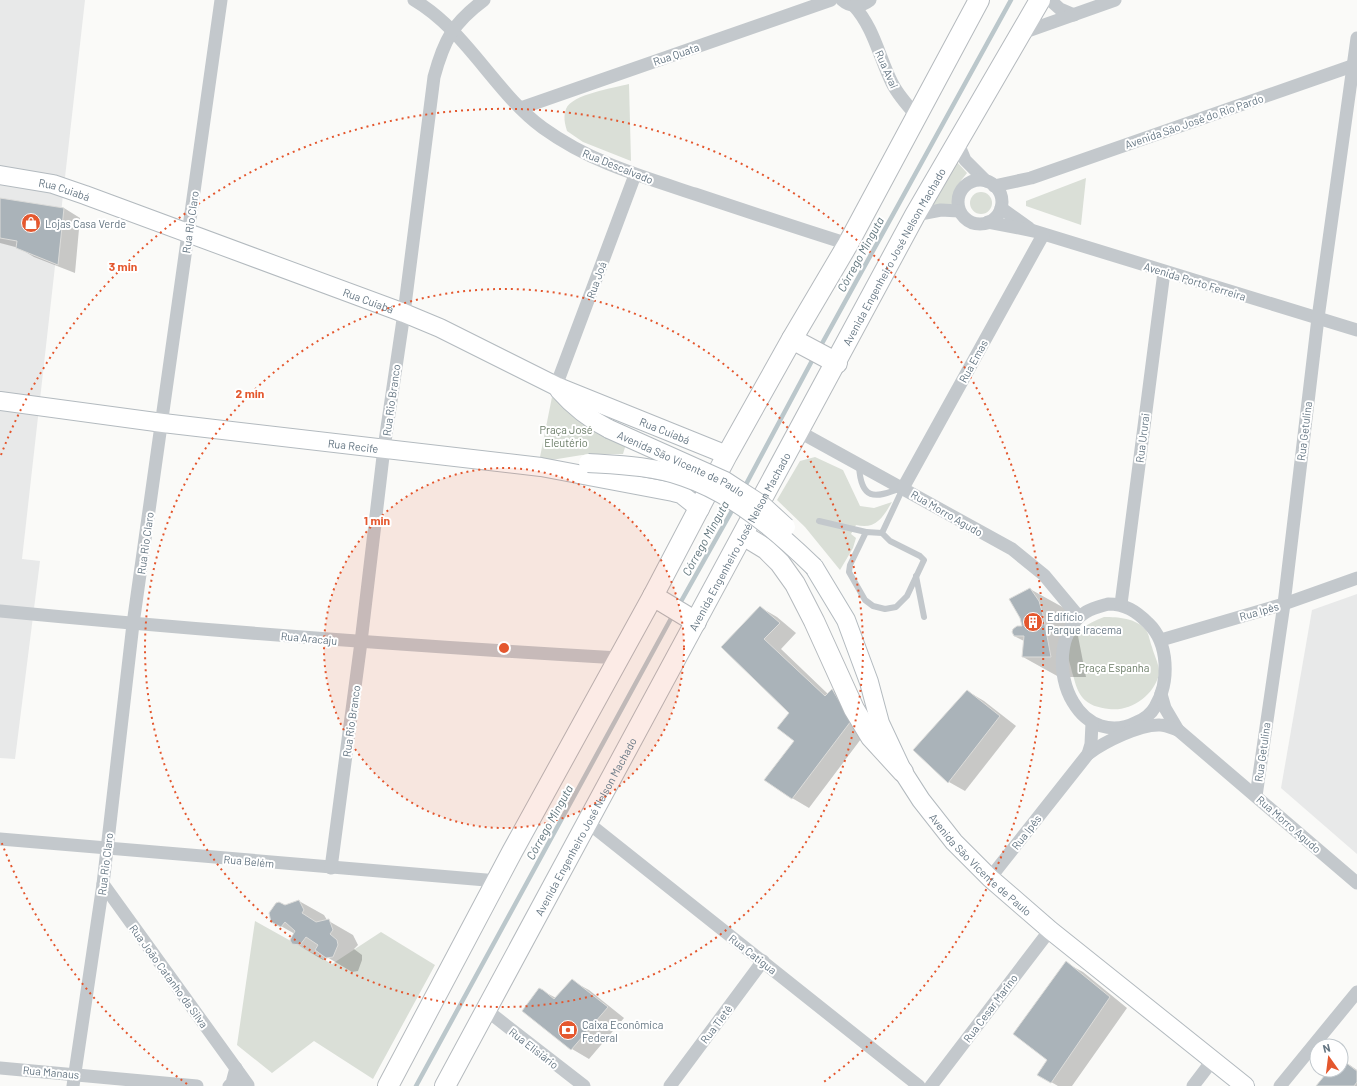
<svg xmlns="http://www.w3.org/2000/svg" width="1357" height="1086" viewBox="0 0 1357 1086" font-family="Barlow,sans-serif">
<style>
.built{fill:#e8e9e9}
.green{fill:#dadfd7}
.shadow{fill:#0003}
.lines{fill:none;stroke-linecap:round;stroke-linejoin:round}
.stream{stroke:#bbc7cb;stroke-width:4.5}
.building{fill:#aab3b9;stroke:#dcdcda}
.secondary-casing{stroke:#b3babf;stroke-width:20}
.primary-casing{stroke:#b5babe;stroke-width:22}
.service{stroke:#c3c8cc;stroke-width:6}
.minor{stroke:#c3c8cc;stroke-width:13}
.secondary{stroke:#fff;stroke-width:18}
.primary{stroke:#fff;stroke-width:20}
.secondary-bridge-casing{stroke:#b3babf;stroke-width:20;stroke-linecap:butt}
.secondary-bridge{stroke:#fff;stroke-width:18}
.ring{fill:none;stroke:#e4572e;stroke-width:2;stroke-dasharray:2 4}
.labels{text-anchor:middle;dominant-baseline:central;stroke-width:4;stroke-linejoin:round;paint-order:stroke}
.street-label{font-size:11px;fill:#657683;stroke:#fff}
.poi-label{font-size:11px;fill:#657683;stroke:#fff;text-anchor:start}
.park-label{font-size:11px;fill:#687a64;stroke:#fff}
.water-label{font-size:12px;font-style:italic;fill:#60757c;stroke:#fff}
.centre{fill:#e4572e;stroke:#fff;stroke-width:2}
.ring-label{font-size:12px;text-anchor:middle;font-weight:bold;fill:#e4572e;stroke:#fff;stroke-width:4;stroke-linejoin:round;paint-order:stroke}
</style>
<rect width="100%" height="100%" fill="#fafaf8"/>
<!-- built -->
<g class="built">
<path d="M0 0H85L22 559 40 561 15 759 0 758Z"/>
<path d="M1357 594V854L1281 788 1312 610Z"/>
</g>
<!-- green -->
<g class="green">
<path d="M629 84 631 161 583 142 567 131C565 124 563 117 566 109 572 94 614 88 629 84Z"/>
<path d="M956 161 967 173C959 183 952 190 954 204L933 205Z"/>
<path d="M1086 178 1081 225 1026 206V201Z"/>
<circle cx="981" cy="203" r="11"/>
<path d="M552 397 587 424 626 444 623 454 582 455 539 462Z"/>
<path d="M815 457 843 470 860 506 874 508 892 502C883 517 876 530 856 525L851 534 856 538 853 548 840 570 805 527 777 500 800 461Z"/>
<path d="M1104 617C1118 617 1136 618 1146 630 1149 634 1150 642 1152 647 1154 655 1160 666 1159 674 1154 696 1130 712 1109 709 1099 708 1088 705 1082 697 1076 689 1075 681 1072 672 1071 666 1068 660 1068 654 1068 634 1088 623 1104 617Z"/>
<path d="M255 921 332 964 381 932 435 965 373 1079 314 1041 272 1073 237 1045Z"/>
</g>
<!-- shadow -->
<g class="shadow">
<path d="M0 199 64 208 80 218 75 273 34 257 19 248 0 243Z"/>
<path d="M1030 589 1066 609 1074 622 1078 636 1086 677H1059L1023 657 1024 641 1014 636 1023 627Z"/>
<path d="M760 607 777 617 796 633 781 649 828 694 832 690 849 700 867 731 809 808 792 798 795 741 791 713 722 647Z"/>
<path d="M967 691 984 701 1016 726 965 791 949 782Z"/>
<path d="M299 901 324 915 327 920 353 935 358 945 354 949 362 955V960L358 971 352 972 327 957 323 960 298 945 292 940 295 934 272 921 285 906Z"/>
<path d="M1066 963 1083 972 1127 1008 1072 1086H1058L1039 1075 1048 1060Z"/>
<path d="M572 981 589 990 624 1018 589 1059 572 1049 524 1011 543 991 556 998Z"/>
<path d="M1341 1059 1357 1070V1086H1317L1330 1070H1341Z"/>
</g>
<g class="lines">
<!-- stream -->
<g class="stream">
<path d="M819 349 1011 0"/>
<path d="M744 488 814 357"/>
<path d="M679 605 734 507"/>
<path d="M416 1086 674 613"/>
</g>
</g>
<!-- building -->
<g class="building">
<path d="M0 198 64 208 58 265 16 248 17 241 0 238Z"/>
<path d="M1030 588 1039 601 1043 615 1051 657H1022L1024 636H1014L1012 632 1013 629 1017 626H1022L1020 618 1009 599Z"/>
<path d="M760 606 780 623 764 639 825 696 832 689 851 721 792 799 764 780 794 741 777 728 789 713 721 647Z"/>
<path d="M967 690 1000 716 948 783 913 750Z"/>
<path d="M299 900 304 910 302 913 316 922 329 919 333 930 330 934 337 940 338 945 333 957 326 958 315 950 318 945 306 937 300 945 292 944 290 940 295 931 285 922 281 927 271 922 269 913 276 903 279 902 285 905Z"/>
<path d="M1066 961 1110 997 1051 1083 1037 1075 1047 1060 1013 1034Z"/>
<path d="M572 979 608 1007 571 1050 522 1011 539 988 543 990 554 999Z"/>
<path d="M1341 1059 1357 1071V1082L1354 1086H1316L1329 1070H1341Z"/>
</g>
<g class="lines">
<defs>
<g id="secondary">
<path id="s1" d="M0 175 53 184 85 195 404 313 440 328 556 386 727 455"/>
<path d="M559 390C574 407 589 419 609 429"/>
<path id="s2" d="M0 401 163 423 541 467 673 492 681 494 700 509"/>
<path id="s3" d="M814 567 846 620 869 682 880 723 903 772 921 800 954 842 990 878 1050 930 1245 1086"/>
</g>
<g id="primary">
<path d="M792 339 837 363"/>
<path d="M743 535 766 549 780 563 795 584 814 621 854 709 871 737 903 772"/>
<path d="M653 596 696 622"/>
<path d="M388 1086 512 852 653 596 727 455 792 339 848 244 979 0"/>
<path id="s4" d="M445 1086 915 215 1040 0"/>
</g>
</defs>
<!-- secondary casing -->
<use href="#secondary" class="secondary-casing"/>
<!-- primary casing -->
<use href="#primary" class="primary-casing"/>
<!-- service -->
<g class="service">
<path d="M859 466C861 500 874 499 901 488"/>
<path d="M819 521 866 532"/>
<path d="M882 533 890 541 920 556 924 560 907 596 896 607 885 609 873 606 865 600 849 572 850 565 866 532 882 533 903 488"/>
<path d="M916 576 924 617"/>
</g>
<!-- minor -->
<g class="minor">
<path d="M414 0C467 31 495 93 543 128 590 162 640 176 695 194 746 211 797 228 848 244"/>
<path d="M842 0C851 8 861 7 870 0"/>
<path d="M1050 0 1060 9 1074 15"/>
<path d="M854 6C874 28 879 57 892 83 898 95 907 105 916 115"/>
<path d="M1019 34 1115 0"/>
<path d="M521 108 831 0"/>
<path d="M957 141 965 160 986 181"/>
<circle cx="980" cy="202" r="22"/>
<path d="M994 186 1031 178 1352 66 1357 67"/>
<path d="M1001 208 1029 228"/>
<path d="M915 215 941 210 959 211"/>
<path d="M988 222 1034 231 1357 330"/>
<path d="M556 386 635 175"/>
<path d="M798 431 1012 549 1044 575 1079 617"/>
<path d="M903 488 1043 235"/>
<path d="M1108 604C1125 604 1136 611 1148 623 1169 643 1170 682 1155 707 1151 714 1144 719 1137 722 1112 735 1087 726 1073 702 1057 676 1057 630 1086 612 1092 608 1101 606 1108 604Z"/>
<path d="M1121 604 1164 272"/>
<path d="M0 611C206 631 412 646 619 658"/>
<path d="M1161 640 1284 604 1357 578"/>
<path d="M1161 694 1165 708 1178 730 1357 883"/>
<path d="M1088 754C1104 742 1140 724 1160 725 1166 725 1172 728 1178 730"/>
<path d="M1256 796 1284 604 1318 318 1357 38"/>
<path d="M587 822 919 1086"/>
<path d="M0 839 498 881"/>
<path d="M331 868 361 642 384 448 404 313 434 77C444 40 453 23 484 0"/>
<path d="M990 878 1088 754 1091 744 1092 723"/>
<path d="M103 884 248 1085 242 1083"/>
<path d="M485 1009 584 1086"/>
<path d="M0 1068 197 1086"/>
<path d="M73 1086 103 884 133 624 221 0"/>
<path d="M229 1086 232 1083 236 1068"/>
<path d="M670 1086 763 961"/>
<path d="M931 1086 1050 930"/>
<path d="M1193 1086 1212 1061"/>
<path d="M1280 1086 1357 992"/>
</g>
<!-- secondary -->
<use href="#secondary" class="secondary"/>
<!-- primary -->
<use href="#primary" class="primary"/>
<defs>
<g id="secondary-bridge">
<path id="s5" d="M609 429 725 481 762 505 786 527"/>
<path d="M588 463C620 465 653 466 684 477 734 494 777 531 814 567"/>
</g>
</defs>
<!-- secondary-bridge casing -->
<use href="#secondary-bridge" class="secondary-bridge-casing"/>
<!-- secondary-bridge -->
<use href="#secondary-bridge" class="secondary-bridge"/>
</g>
<!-- distance rings -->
<circle cx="504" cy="648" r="180" fill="#e4572e" fill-opacity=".12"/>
<g class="ring">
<circle cx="504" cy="648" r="180"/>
<circle cx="504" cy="648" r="359"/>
<path d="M187 1084A539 539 0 0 1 1 841M1 455A539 539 0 1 1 821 1084"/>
</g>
<!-- icons -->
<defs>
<symbol id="shop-disc" viewBox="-11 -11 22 22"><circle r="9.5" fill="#e4572e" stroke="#fff"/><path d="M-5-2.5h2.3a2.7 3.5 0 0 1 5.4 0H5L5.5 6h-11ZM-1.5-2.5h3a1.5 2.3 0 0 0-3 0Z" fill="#fff"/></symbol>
<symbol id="building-disc" viewBox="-11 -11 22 22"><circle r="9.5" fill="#e4572e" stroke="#fff"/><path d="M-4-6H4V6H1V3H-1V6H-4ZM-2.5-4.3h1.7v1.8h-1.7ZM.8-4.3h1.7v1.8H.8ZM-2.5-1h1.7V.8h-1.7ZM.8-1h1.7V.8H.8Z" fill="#fff"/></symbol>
<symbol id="bank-disc" viewBox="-11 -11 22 22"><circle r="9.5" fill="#e4572e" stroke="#fff"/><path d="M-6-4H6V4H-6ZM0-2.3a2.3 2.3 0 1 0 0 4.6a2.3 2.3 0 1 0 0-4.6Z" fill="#fff"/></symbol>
</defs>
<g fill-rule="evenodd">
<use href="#shop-disc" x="20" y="212" width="22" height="22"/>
<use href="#building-disc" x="1022" y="611" width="22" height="22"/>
<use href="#bank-disc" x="557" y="1019" width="22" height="22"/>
</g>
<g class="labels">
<!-- street labels -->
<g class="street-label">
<text transform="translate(676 54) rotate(-19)">Rua Quata</text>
<text transform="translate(887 69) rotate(66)">Rua Avaí</text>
<text transform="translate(1194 121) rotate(-19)">Avenida São José do Rio Pardo</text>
<text transform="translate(618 166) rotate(22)">Rua Descalvado</text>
<text stroke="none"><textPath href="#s1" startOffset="66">Rua Cuiabá</textPath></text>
<text transform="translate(190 222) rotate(-82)">Rua Rio Claro</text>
<text stroke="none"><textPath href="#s4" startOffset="943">Avenida Engenheiro José Nelson Machado</textPath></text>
<text transform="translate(596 280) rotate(-70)">Rua Joá</text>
<text transform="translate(1195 281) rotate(17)">Avenida Porto Ferreira</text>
<text stroke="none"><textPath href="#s1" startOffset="390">Rua Cuiabá</textPath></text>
<text transform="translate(973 361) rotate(-61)">Rua Emas</text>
<text transform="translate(391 400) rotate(-82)">Rua Rio Branco</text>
<text stroke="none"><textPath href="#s1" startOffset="714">Rua Cuiabá</textPath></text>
<text transform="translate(1304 431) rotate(-83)">Rua Getulina</text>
<text transform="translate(1142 438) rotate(-83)">Rua Ururai</text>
<text stroke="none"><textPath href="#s2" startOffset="356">Rua Recife</textPath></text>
<text stroke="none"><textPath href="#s5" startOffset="80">Avenida São Vicente de Paulo</textPath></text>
<text transform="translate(947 513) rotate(30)">Rua Morro Agudo</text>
<text stroke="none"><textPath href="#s4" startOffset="619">Avenida Engenheiro José Nelson Machado</textPath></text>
<text transform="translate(145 543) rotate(-82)">Rua Rio Claro</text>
<text transform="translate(1259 611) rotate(-16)">Rua Ipês</text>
<text transform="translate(309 638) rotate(5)">Rua Aracaju</text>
<text transform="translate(351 721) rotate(-82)">Rua Rio Branco</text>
<text transform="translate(1262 752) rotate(-82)">Rua Getulina</text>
<text transform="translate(1289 824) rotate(41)">Rua Morro Agudo</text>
<text stroke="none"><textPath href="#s4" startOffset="295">Avenida Engenheiro José Nelson Machado</textPath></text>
<text transform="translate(1026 832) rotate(-52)">Rua Ipês</text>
<text transform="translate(249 861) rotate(5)">Rua Belém</text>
<text stroke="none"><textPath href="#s3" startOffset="346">Avenida São Vicente de Paulo</textPath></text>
<text transform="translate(105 864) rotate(-83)">Rua Rio Claro</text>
<text transform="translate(753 954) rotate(38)">Rua Catigua</text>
<text transform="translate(169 976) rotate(54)">Rua João Catanho da Silva</text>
<text transform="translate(990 1008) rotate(-53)">Rua Cesar Marino</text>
<text transform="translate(716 1024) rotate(-53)">Rua Tietê</text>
<text transform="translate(534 1048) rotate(38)">Rua Elisiário</text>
<text transform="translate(51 1072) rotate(5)">Rua Manaus</text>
</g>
<!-- poi labels -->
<g class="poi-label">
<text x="45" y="223">Lojas Casa Verde</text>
<text x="1047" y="616">Edifício<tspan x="1047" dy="13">Parque Iracema</tspan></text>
<text x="582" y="1024">Caixa Econômica<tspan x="582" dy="13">Federal</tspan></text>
</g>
<!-- park labels -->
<g class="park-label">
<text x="566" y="429">Praça José<tspan x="566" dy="13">Eleutério</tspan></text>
<text x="1114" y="667">Praça Espanha</text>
</g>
<!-- water labels -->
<g class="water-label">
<text transform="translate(860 254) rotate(-61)">Córrego Minguta</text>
<text transform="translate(705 538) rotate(-61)">Córrego Minguta</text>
<text transform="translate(549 822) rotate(-61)">Córrego Minguta</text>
</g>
</g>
<circle cx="504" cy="648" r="6" class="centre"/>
<g class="ring-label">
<text x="123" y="271">3 min</text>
<text x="250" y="398">2 min</text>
<text x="377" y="525">1 min</text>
</g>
<!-- north arrow -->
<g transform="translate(1329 1058) rotate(346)"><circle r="19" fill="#ffffff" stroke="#c1c8cd"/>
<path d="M0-3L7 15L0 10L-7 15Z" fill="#e4572e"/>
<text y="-6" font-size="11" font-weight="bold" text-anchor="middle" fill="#657683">N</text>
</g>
</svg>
